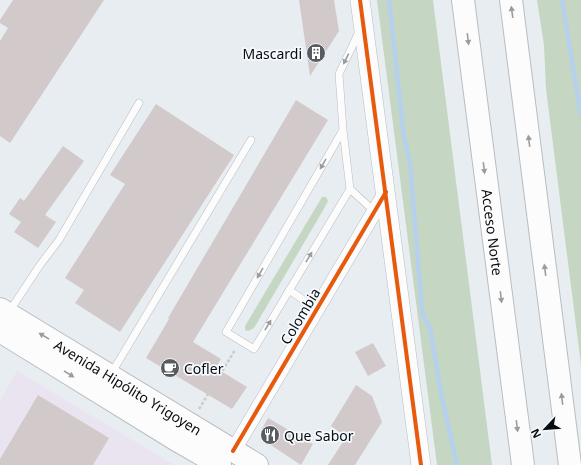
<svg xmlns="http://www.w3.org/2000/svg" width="581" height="465" viewBox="0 0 581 465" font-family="'Noto Sans',sans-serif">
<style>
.commercial{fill:#eae4f0}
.green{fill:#c5d6c2}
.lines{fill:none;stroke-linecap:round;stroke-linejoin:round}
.stream{stroke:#b6d1ed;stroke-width:4.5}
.building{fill:#d2caca}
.service-casing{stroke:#b9bdc0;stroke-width:8}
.minor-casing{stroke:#b9bdc0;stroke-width:16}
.tertiary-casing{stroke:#b9bdc0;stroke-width:20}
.primary-casing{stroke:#b9bdc0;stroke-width:24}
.motorway-casing{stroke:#b9bdc0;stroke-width:24}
.path{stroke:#cacccd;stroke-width:2.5;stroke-dasharray:3 2;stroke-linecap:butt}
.service{stroke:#fcfcfd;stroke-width:7}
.minor{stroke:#fcfcfd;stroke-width:15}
.tertiary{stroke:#fcfcfd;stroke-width:19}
.primary{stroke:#fcfcfd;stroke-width:22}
.motorway{stroke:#fcfcfd;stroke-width:22}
.cycleway-casing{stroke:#f5fafe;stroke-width:6}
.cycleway{stroke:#e8590c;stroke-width:4}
.oneway{fill:#9b9c9e}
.labels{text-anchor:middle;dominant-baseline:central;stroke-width:3.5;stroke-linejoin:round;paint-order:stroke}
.poi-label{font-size:14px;fill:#0a0d10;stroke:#f5fafe;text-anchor:start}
.street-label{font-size:14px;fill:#0a0d10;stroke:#f5fafe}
</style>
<rect width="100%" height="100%" fill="#e8edf2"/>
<!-- commercial -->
<path class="commercial" d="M17 371 174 465H0V401Z"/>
<!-- green -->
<g class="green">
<path d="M377 0H433L492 465H437Z"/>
<path d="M537 0H581V365L546 89 544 45Z"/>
<path d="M322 197H326L328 201 325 207 254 328 248 331 245 330V326Z"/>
</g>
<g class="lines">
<!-- stream -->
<g class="stream">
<path d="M389 0 404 137 410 163 422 310 424 317 430 328 441 393 457 465"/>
<path d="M562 0 581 116"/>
</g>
</g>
<!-- building -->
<g class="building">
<path d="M13 0H104L10 143 0 136V41L8 28 0 23V20Z"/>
<path d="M299 0H334L339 31 310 76Z"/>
<path d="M296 100 328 120 193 342 221 359 216 368 247 387 232 409 146 358 169 319 168 318Z"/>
<path d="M156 104 234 155 120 332 75 303 84 290 65 278 125 184 110 175Z"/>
<path d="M63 146 84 161 45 215 56 222 38 248 14 232 21 222 9 214 20 198 24 201Z"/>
<path d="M373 343 386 366 368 376 355 352Z"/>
<path d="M356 385 372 396 382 422 355 465H328L346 437 331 426Z"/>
<path d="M38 395 109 438 93 465H0V459Z"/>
<path d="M268 418 313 444 301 465 263 440 262 429Z"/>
</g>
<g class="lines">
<defs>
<g id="service">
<path d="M343 130 226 332 254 349 350 189 343 130 339 74 359 32"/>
<path d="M350 189 375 212"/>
<path d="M289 290 317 309"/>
<path d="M9 312 40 265 59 240 139 103"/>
<path d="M111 374 251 140"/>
</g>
<path id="minor" d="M233 451 386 192"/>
<path id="tertiary" d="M360 0 421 465"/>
<g id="primary">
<path id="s1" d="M0 309 257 465"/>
<path d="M0 331 175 439 220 465"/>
</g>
<g id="motorway">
<path id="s2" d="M463 0 523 465"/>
<path d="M511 0 570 465"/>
</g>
</defs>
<!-- service casing -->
<use href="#service" class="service-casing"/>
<!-- minor casing -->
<use href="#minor" class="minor-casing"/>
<!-- tertiary casing -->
<use href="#tertiary" class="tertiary-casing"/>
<!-- primary casing -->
<use href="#primary" class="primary-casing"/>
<!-- motorway casing -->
<use href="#motorway" class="motorway-casing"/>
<!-- path -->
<path class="path" d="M199 409 235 350"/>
<!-- service -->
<use href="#service" class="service"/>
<!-- minor -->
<use href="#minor" class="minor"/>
<!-- tertiary -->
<use href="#tertiary" class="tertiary"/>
<!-- primary -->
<use href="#primary" class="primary"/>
<!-- motorway -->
<use href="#motorway" class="motorway"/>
<defs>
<g id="cycleway">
<path d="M360 0 421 465"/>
<path d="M233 451 386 192"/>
</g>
</defs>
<!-- cycleway casing -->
<use href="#cycleway" class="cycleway-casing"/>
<!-- cycleway -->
<use href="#cycleway" class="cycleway"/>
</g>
<!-- one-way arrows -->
<defs><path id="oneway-solid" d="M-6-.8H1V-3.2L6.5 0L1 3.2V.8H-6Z"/></defs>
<g class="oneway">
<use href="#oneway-solid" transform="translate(512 12) rotate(-98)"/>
<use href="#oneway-solid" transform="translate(468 39) rotate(83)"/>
<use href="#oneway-solid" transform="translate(346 59) rotate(116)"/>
<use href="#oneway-solid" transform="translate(529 141) rotate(-97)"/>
<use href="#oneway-solid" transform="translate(323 164) rotate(120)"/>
<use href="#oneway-solid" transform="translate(484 168) rotate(83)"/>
<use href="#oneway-solid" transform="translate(309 257) rotate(-59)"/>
<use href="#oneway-solid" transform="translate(545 270) rotate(-97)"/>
<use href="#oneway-solid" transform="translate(260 273) rotate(120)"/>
<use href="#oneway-solid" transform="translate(501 297) rotate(83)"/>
<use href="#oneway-solid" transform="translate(268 325) rotate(-59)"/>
<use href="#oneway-solid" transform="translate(44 336) rotate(-149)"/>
<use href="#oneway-solid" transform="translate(69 374) rotate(32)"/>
<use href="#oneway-solid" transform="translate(562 399) rotate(-97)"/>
<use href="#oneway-solid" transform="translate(517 426) rotate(83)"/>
</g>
<!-- icons -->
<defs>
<symbol id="building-disc" viewBox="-11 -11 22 22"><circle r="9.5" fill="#585b5f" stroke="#f5fafe"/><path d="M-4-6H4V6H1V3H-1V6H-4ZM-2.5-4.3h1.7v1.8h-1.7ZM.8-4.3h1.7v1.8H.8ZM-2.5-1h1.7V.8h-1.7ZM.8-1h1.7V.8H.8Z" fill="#fff"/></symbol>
<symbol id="cafe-disc" viewBox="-11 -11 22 22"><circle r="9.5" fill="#585b5f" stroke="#f5fafe"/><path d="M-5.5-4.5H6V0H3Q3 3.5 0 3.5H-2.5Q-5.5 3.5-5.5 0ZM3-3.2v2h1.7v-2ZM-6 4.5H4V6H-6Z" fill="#fff"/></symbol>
<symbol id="restaurant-disc" viewBox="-11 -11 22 22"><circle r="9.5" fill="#585b5f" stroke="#f5fafe"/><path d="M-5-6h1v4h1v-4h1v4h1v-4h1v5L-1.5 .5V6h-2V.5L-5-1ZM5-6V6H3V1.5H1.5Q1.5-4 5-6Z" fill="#fff"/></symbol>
</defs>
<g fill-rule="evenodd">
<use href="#building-disc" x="305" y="42" width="22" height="22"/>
<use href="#cafe-disc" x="159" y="357" width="22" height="22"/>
<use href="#restaurant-disc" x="259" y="424" width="22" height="22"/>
</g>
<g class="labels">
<!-- poi labels -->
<g class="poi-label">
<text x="302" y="53" text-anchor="end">Mascardi</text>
<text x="184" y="368">Cofler</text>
<text x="284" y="435">Que Sabor</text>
</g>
<!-- street labels -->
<g class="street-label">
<text stroke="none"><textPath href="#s2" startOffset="234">Acceso Norte</textPath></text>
<text transform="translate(300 316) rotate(-59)">Colombia</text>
<text stroke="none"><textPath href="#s1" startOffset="150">Avenida Hipólito Yrigoyen</textPath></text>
</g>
</g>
<!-- north arrow -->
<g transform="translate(545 429) rotate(244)" stroke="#f5fafe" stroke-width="3" paint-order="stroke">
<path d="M0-3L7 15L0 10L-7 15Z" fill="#0a0d10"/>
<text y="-6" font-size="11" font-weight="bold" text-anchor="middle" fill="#0a0d10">N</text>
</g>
</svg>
